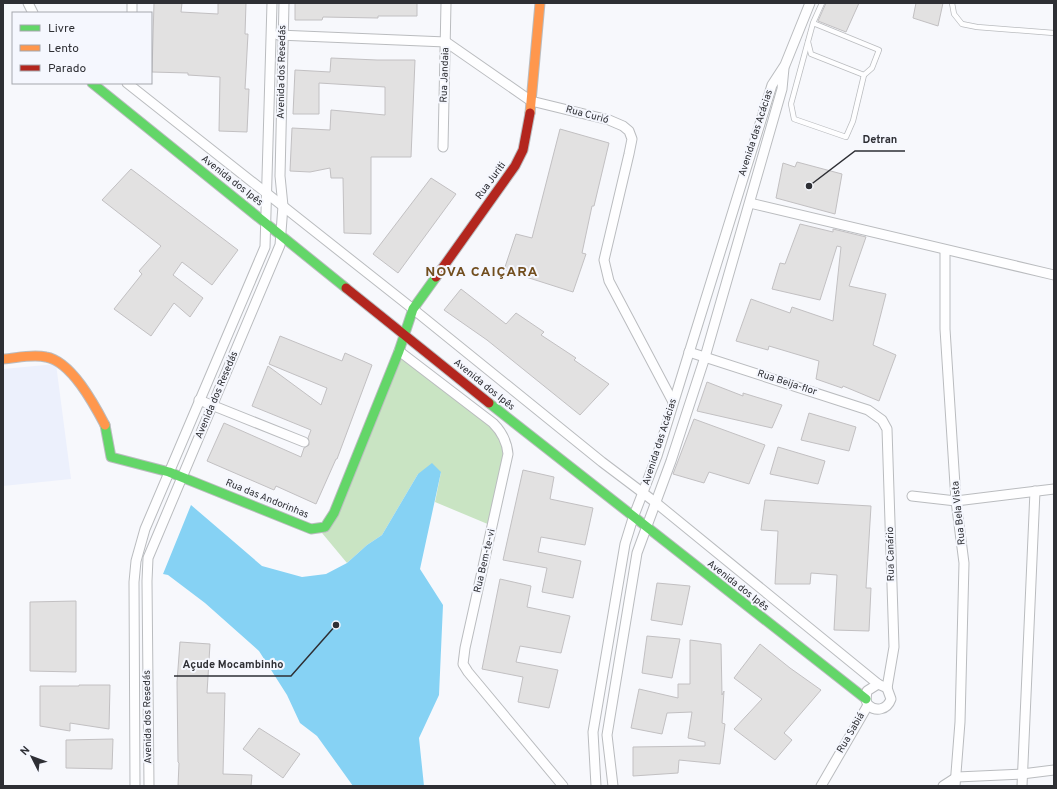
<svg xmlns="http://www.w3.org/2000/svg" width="1057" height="789" viewBox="0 0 1057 789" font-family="Overpass,sans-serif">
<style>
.built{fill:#ecf0fc}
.green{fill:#c9e4c3}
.water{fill:#86d2f4}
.building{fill:#e2e1e1;stroke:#c2c0c2}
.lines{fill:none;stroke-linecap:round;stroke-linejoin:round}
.lane-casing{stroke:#babcbf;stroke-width:6}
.street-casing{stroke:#babcbf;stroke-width:11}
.fast-casing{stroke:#babcbf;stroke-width:11}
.slow-casing{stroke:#babcbf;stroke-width:11}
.jam-casing{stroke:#babcbf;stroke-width:11}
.lane{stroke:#fefeff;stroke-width:4.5}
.street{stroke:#fefeff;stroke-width:9}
.fast{stroke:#63d668;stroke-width:9}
.slow{stroke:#ff974d;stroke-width:9}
.jam{stroke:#b3261e;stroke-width:9}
.labels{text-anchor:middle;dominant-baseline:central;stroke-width:4;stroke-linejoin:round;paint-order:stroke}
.street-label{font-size:10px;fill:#2e2f34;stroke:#f5f7fe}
.district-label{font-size:14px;font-weight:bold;letter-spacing:1px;fill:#724e1e;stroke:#f5f7fe}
.leader{fill:none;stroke:#2e2f34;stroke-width:1.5}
.callout-dot{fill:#2e2f34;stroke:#f5f7fe;stroke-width:1.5}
.callout-label{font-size:11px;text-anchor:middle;font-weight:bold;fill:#2e2f34;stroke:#f5f7fe;stroke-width:4;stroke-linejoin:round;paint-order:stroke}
</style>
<rect width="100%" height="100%" fill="#f7f8fc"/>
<!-- built -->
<path class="built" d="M56 364 71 479 3 486V369Z"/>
<!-- green -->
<path class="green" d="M399 351 492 424 501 436 505 454 490 525 435 502 441 472 418 474 382 535 367 545 347 563 322 533Z"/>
<!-- water -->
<path class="water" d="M432 463 441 472 420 569 443 605 439 695 419 738 424 786H353L317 736 300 723 287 695 259 651 205 603 168 575 163 574 191 505 262 566 302 577 326 574 347 563 367 545 382 535 418 474Z"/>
<!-- building -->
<g class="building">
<path d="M154 3H182L181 12 218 14V3H246L245 34H248L245 89H249L247 132 219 131 220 77 188 75V73L152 72Z"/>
<path d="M295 3H417V16H378V18L323 17 322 20H295Z"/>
<path d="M826 3H859L846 32 818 21Z"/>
<path d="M916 3H943L938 26 913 18Z"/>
<path d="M331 58 377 60H415L411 157H371V234L344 233 343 178H331L330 168 310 172 290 171 292 128 330 130 331 110 385 115V87L319 83V114H293L295 70 330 72Z"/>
<path d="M560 129 609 143 594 206H592L582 253 586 254 573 292 504 270 516 234 532 238Z"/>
<path d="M797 162 842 174 835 214 776 198 783 163 795 167Z"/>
<path d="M131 169 238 250 212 285 182 262 173 275 203 298 190 317 174 303 151 336 114 309 142 274 139 271 161 246 102 200Z"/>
<path d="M431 178 456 194 398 273 373 254Z"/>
<path d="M800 224 833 232V229L866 237 849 286 886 294 873 345 896 355 879 401 843 386 842 388 816 379 819 361 769 346 768 350 736 341 751 299 790 313 792 307 833 321 841 247 837 246 820 300 772 289 780 263 785 264Z"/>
<path d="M461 289 506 324 516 313 544 332 541 335 576 358 574 360 609 384 580 415 487 340 444 310Z"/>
<path d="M280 336 342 361 345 353 372 365 337 459H336L316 504 276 486 274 490 207 461 224 423 301 457 304 448 309 445 308 438 311 430 252 406 268 366 321 405 327 388 269 364Z"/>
<path d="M707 382 743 396V393L782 405 772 428 697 411Z"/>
<path d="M809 413 856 427 849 451 801 440Z"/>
<path d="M694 419 765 445 749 484 709 472 704 483 673 474Z"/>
<path d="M778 447 825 461 818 484 770 474Z"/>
<path d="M523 470 554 477 550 499 593 508 585 545 541 537 538 552 581 561 573 598 542 592 547 568 503 560Z"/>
<path d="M765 500 871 506 866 588H871L869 631 834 630 837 575 811 573 810 584H775L778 531 761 530Z"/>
<path d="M500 579 531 586 527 607 570 616 561 653 520 646 516 662 558 670 549 708 518 702 523 677 482 669Z"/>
<path d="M657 583 690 586 682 625 651 620Z"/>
<path d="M76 601V672L30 671V602Z"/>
<path d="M647 636 680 639 672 678 642 673Z"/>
<path d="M690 640 721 644 722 695 724 691 722 723 725 724 720 764 679 760 678 773 633 776V747L705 746V742L688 738 692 712 667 713 662 734 631 728 639 689 678 698V684H690Z"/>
<path d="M180 642 210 644 207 693H225L223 774 252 775 251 786H178L179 763 178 762 177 682Z"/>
<path d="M760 644 790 668 821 690 784 733 792 740 775 760 734 729 762 699 734 678Z"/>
<path d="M79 685H110L109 729 70 723V731L40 726V686H79Z"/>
<path d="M259 728 300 754 283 778 243 749Z"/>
<path d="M113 739 112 769 66 768V740Z"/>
</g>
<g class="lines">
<defs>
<g id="lane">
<path d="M952 3 954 14 962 24 977 27 1054 33"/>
<path d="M813 23 879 50 872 68 864 75 853 121 846 137 794 119 791 104 813 23 822 3"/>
<path d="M808 42 811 54 864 75"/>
</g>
<g id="street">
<path d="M28 3 33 13"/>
<path d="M132 13V3"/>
<path d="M278 35 446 42 531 101 609 120 623 126 629 131 632 139 629 154 604 260 609 281 673 402"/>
<path d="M127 83 413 309 602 462 655 502 878 684 887 688"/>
<path d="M443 147 446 3"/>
<path d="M750 203 1054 275"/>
<path d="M945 250V329L956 501 964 563 960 722 955 786"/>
<path d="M399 351 493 423C502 432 507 442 508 454L465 648 463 664 468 672 563 786"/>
<path d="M689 352 868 410 882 420 887 429 894 647 887 688"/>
<path d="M199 400 304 442"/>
<path d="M912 496 956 501 1054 489"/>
<path d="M867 703 866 699 867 691 878 684"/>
<path d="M868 705C876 712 887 710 891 699L887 688"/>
<path d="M135 786 134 582 136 561 145 529 265 247 272 3"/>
<path d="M149 786 147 581 148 558 280 245 283 206 280 176 284 3"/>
<path d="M596 786 593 732 625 544 633 518 657 456 772 85 785 65 810 3"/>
<path d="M613 786 607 735 637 553 671 461 705 357 782 89 784 68"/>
<path d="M821 786 868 705"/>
<path d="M943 786 957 777 1022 774 1054 770"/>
<path d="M1022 786 1035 491"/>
</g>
<g id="fast">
<path d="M92 83 346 288"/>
<path d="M489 403 866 699"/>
<path d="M105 425 111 457 169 472 311 529 325 527 334 513 399 351 413 309 436 277"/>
</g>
<g id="slow">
<path d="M530 113 540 3"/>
<path d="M3 359C17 358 32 354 46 357 71 361 94 404 105 425"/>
</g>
<g id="jam">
<path d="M436 277 515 166 523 150 530 113"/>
<path d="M346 288 489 403"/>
</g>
</defs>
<!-- lane casing -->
<use href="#lane" class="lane-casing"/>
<!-- street casing -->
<use href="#street" class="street-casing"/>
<!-- fast casing -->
<use href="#fast" class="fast-casing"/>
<!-- slow casing -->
<use href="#slow" class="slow-casing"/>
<!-- jam casing -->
<use href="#jam" class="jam-casing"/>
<!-- lane -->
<use href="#lane" class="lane"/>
<!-- street -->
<use href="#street" class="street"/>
<!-- fast -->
<use href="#fast" class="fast"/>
<!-- slow -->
<use href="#slow" class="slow"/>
<!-- jam -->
<use href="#jam" class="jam"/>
</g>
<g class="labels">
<!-- street labels -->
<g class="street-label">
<text transform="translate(282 72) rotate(-89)">Avenida dos Resedás</text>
<text transform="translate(445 75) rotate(-88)">Rua Jandaia</text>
<text transform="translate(587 115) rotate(15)">Rua Curió</text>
<text transform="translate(756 133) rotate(-72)">Avenida das Acácias</text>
<text transform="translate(232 181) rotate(38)">Avenida dos Ipês</text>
<text transform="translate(491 181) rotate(-54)">Rua Juriti</text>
<text transform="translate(787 383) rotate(18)">Rua Beija-flor</text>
<text transform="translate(484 385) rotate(39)">Avenida dos Ipês</text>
<text transform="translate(217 395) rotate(-67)">Avenida dos Resedás</text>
<text transform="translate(660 442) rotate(-72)">Avenida das Acácias</text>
<text transform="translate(267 499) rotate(22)">Rua das Andorinhas</text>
<text transform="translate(959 513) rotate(-96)">Rua Bela Vista</text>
<text transform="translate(891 554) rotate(-91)">Rua Canário</text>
<text transform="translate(485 561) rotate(-77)">Rua Bem-te-vi</text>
<text transform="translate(738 586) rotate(38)">Avenida dos Ipês</text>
<text transform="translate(148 717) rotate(-91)">Avenida dos Resedás</text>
<text transform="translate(851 733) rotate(-60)">Rua Sabiá</text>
</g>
<!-- district labels -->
<g class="district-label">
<text x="482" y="272">NOVA CAIÇARA</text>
</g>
</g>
<!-- callouts -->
<path class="leader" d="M809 186L855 151H905M336 625L291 676H174"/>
<g class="callout-dot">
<circle cx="809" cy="186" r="4"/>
<circle cx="336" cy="625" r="4"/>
</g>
<g class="callout-label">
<text x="880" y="143">Detran</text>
<text x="233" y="668">Açude Mocambinho</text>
</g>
<!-- border -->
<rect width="1057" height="789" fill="none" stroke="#2e2f34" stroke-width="8"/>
<!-- legend -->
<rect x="12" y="12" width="140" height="72" fill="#f5f7fe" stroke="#a5a7ad"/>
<rect x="20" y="25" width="20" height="6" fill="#63d668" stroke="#a5a7ad"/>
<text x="48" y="32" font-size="12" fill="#2e2f34">Livre</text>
<rect x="20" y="45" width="20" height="6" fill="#ff974d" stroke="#a5a7ad"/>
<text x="48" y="52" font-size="12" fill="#2e2f34">Lento</text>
<rect x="20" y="65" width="20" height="6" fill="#b3261e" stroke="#a5a7ad"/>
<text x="48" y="72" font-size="12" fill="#2e2f34">Parado</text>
<!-- north arrow -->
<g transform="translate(32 757) rotate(312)" stroke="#f5f7fe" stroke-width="3" paint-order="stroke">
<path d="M0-3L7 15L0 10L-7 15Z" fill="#2e2f34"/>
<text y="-6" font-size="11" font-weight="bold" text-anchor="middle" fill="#2e2f34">N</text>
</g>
</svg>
